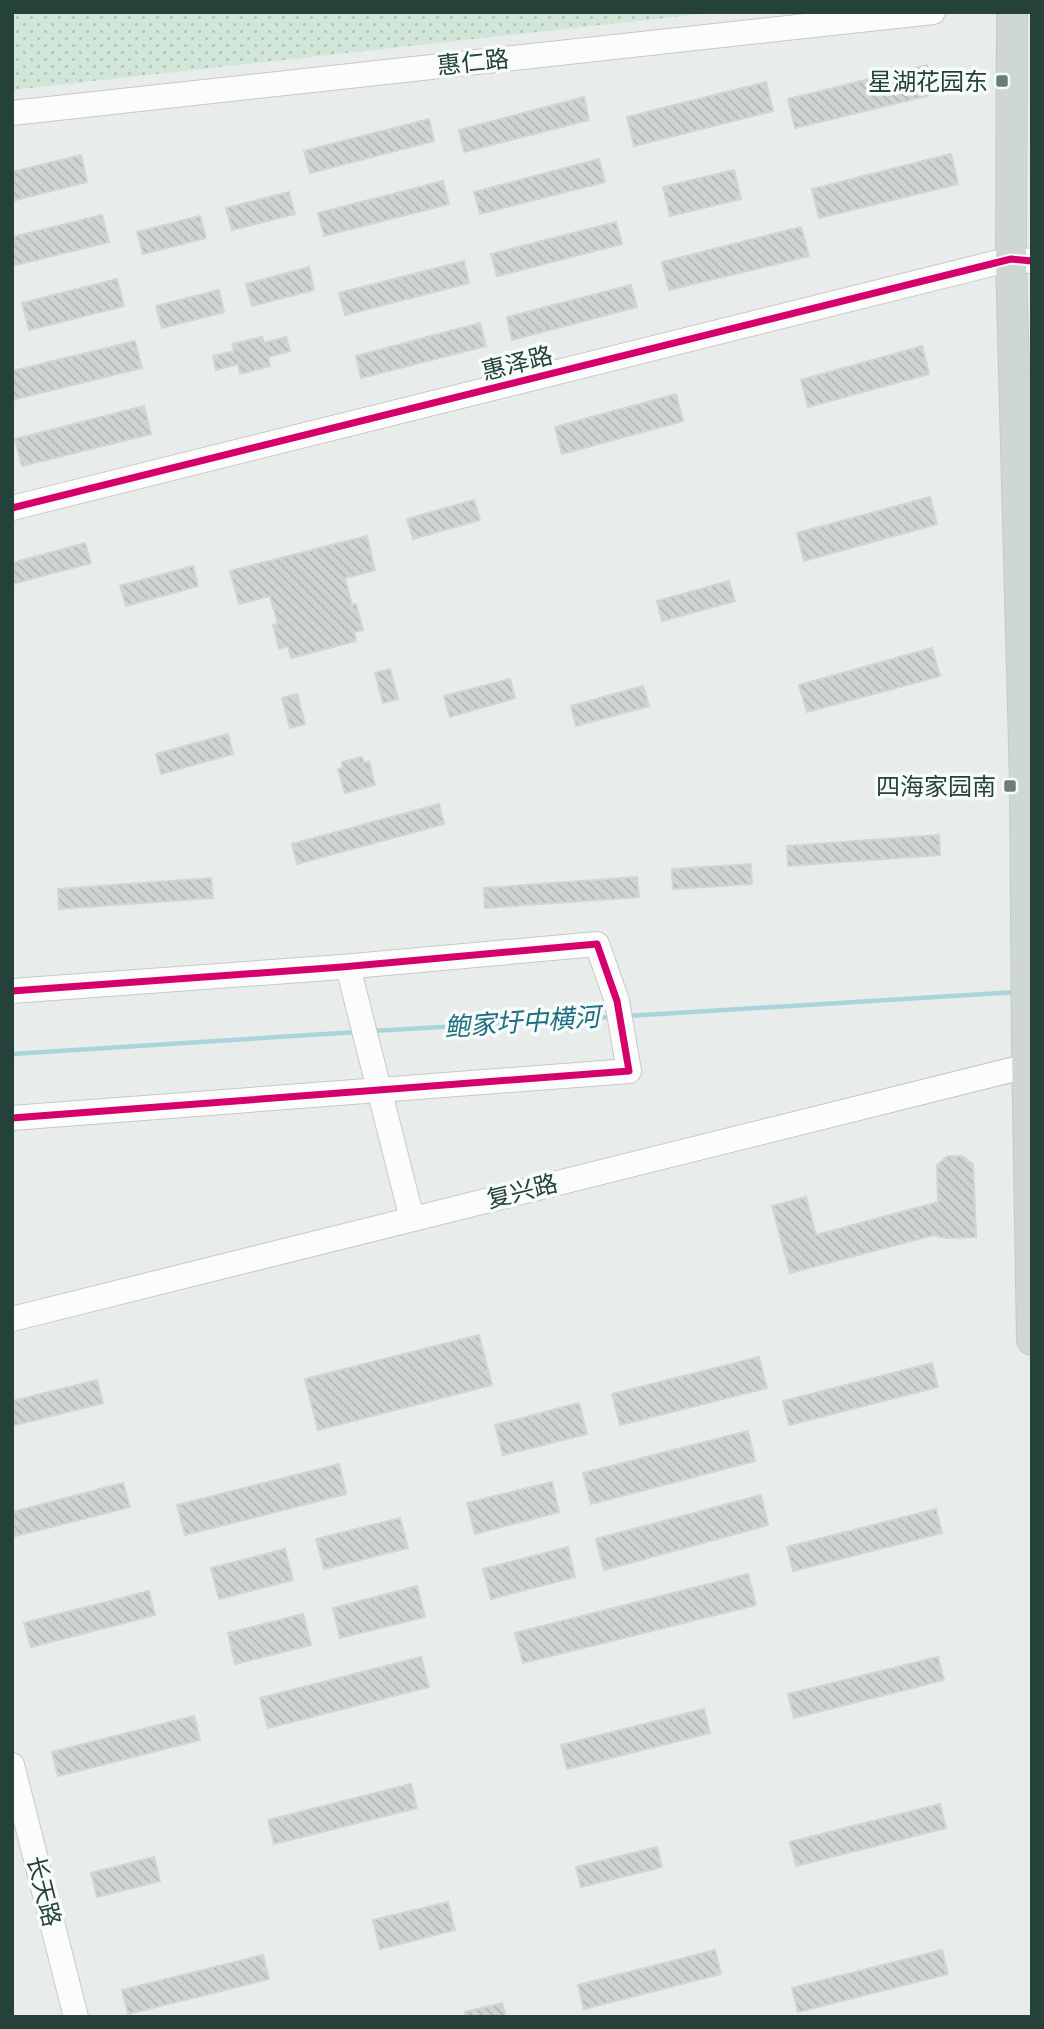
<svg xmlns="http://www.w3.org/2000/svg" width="1044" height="2029" viewBox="0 0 1044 2029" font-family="'Space Grotesk','Noto Sans SC',sans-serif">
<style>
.grass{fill:url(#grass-dots)}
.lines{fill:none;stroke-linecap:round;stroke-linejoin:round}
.stream{stroke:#a9d4db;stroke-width:4.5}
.building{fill:url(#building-back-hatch);stroke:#d1d6d4;stroke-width:2}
.minor-casing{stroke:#c5cac8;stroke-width:26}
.major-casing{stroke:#c3ccc9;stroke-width:32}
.minor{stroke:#fcfcfc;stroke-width:24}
.major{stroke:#cfd7d5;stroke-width:30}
.cycleway-casing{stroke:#f7fbf9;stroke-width:11}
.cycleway{stroke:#d6006c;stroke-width:7}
.poi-dot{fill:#697e78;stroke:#f7fbf9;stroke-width:2.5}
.labels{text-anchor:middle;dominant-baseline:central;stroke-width:7;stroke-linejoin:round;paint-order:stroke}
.street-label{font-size:24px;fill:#24423a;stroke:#f7fbf9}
.poi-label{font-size:24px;fill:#24423a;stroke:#f7fbf9;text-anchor:end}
.water-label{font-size:26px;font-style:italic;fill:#1c6f80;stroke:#f7fbf9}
</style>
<defs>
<pattern id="grass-dots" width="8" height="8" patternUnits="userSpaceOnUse" patternTransform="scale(1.75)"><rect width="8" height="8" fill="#d1e6d8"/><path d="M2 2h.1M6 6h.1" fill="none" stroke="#b3c6ba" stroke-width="1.8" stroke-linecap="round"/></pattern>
<pattern id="building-back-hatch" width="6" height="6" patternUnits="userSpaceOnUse" patternTransform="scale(1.75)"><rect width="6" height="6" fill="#cfd4d2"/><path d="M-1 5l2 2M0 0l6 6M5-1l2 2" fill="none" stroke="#b2b7b5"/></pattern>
</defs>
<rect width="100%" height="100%" fill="#e8edeb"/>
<!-- grass -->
<path class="grass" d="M12 12H718L12 90Z"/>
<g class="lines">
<!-- stream -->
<g class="stream">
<path d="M627 1016 1017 992"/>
<path d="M372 1031 612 1017"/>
<path d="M12 1054 357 1032"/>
</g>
</g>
<!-- building -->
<g class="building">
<path d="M927 65 935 94 795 128 788 99Z"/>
<path d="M766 82 773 111 634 146 627 117Z"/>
<path d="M584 97 589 120 464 152 459 130Z"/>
<path d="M429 119 434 141 310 173 304 151Z"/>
<path d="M951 154 958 184 819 218 812 189Z"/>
<path d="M81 155 87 182 12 201V172Z"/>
<path d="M599 159 605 182 480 214 474 192Z"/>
<path d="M734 170 741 199 670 216 663 187Z"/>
<path d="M443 181 449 204 324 236 318 213Z"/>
<path d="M289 192 295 214 232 230 226 208Z"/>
<path d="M102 215 109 242 12 266V237Z"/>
<path d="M200 216 206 238 143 254 137 232Z"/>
<path d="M616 222 622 244 497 276 491 254Z"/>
<path d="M801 227 809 256 669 290 662 262Z"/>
<path d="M464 261 469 283 345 315 339 293Z"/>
<path d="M309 267 314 290 252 306 246 284Z"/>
<path d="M117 279 124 306 29 330 22 303Z"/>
<path d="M631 285 637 307 512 340 507 317Z"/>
<path d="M219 290 224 312 162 328 156 306Z"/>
<path d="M480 323 486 346 361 378 356 356Z"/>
<path d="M262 337 264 343 286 337 290 351 268 357 270 366 240 374 238 364 216 370 213 356 234 351 232 344Z"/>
<path d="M135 341 142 368 12 400V371Z"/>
<path d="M922 346 929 374 808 407 801 380Z"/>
<path d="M676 394 683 421 562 454 555 427Z"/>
<path d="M144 406 151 434 22 466 15 439Z"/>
<path d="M930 497 937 524 804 561 797 533Z"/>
<path d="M474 500 480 520 413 539 407 519Z"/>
<path d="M367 536 375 570 345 578 352 605 356 604 363 630 354 632 356 641 291 658 288 646 279 649 273 625 278 624 270 596 239 604 230 571Z"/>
<path d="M85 543 91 563 12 584V563Z"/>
<path d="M193 566 198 586 126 606 120 586Z"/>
<path d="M729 581 735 601 662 621 657 601Z"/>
<path d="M932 648 940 676 807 712 799 685Z"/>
<path d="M390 669 398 699 383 703 375 673Z"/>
<path d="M510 679 515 698 450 717 444 696Z"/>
<path d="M643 686 649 706 576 726 571 706Z"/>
<path d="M297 694 305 724 290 728 282 698Z"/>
<path d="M228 734 233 754 161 774 156 754Z"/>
<path d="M362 757 364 763 369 761 375 785 345 793 338 769 343 768 342 762Z"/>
<path d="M439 804 444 824 297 864 292 844Z"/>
<path d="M939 835 940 855 788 866 787 846Z"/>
<path d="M751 864 752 884 673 889 672 869Z"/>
<path d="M637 877 639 897 485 908 484 888Z"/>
<path d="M211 878 213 898 59 909 58 889Z"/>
<path d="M948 1156H962L973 1164 976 1237 945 1238 934 1235 790 1273 772 1206 806 1197 816 1235 938 1202 937 1165Z"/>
<path d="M479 1335 492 1385 318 1430 305 1379Z"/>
<path d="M759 1357 767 1388 620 1425 612 1394Z"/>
<path d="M932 1363 938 1387 789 1425 783 1401Z"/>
<path d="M97 1380 103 1403 12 1426V1401Z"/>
<path d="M579 1403 587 1434 503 1455 495 1425Z"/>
<path d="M748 1431 755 1461 591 1504 583 1473Z"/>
<path d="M339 1464 346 1494 185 1535 177 1505Z"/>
<path d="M552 1482 559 1512 475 1534 467 1503Z"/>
<path d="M123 1483 130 1507 12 1537V1512Z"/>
<path d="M761 1495 768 1525 604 1570 596 1539Z"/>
<path d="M936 1509 942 1533 793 1571 787 1547Z"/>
<path d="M400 1518 408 1548 324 1569 316 1539Z"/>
<path d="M568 1547 575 1577 491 1599 483 1569Z"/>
<path d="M285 1549 293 1580 219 1599 211 1568Z"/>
<path d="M748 1574 756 1605 523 1663 515 1633Z"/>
<path d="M417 1586 425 1617 340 1638 333 1608Z"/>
<path d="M149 1591 155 1615 31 1647 24 1623Z"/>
<path d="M303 1614 311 1645 235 1664 228 1633Z"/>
<path d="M421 1657 429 1687 268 1728 260 1698Z"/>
<path d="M938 1657 944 1680 794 1718 788 1694Z"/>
<path d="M704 1709 710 1733 567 1769 561 1745Z"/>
<path d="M194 1716 200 1740 58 1776 52 1752Z"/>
<path d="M411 1784 417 1808 274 1844 268 1820Z"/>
<path d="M940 1804 946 1828 796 1866 790 1842Z"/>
<path d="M657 1847 662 1867 581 1887 576 1867Z"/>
<path d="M154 1857 160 1881 97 1897 91 1873Z"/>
<path d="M448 1902 455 1930 380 1949 373 1920Z"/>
<path d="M715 1950 721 1974 584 2009 578 1985Z"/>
<path d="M942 1950 948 1974 798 2012 792 1988Z"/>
<path d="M263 1955 269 1979 128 2014 122 1990Z"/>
<path d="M502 2003 506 2017H465V2012Z"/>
</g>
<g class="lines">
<defs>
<g id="minor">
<path d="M12 113 933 12"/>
<path d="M12 508 1011 259 1032 261"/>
<path d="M348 967 412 1219"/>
<path d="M12 991 342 967 597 944 617 1001 629 1071 12 1118"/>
<path d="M12 1319 1027 1066 1032 1062"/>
<path d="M12 1765 76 2017"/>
</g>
<path id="major" d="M1012 12 1011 259 1025 784 1027 1049 1032 1340"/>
</defs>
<!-- minor casing -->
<use href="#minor" class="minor-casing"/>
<!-- major casing -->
<use href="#major" class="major-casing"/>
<!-- minor -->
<use href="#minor" class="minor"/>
<!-- major -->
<use href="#major" class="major"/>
<defs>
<g id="cycleway">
<path d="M12 508 1011 259 1032 261"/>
<path d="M12 991 342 967 597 944 617 1001 629 1071 12 1118"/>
</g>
</defs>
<!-- cycleway casing -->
<use href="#cycleway" class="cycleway-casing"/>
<!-- cycleway -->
<use href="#cycleway" class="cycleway"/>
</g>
<!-- markers -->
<g class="poi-dot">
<rect x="995" y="74" width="14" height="14" rx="3.5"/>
<rect x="1003" y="779" width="14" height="14" rx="3.5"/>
</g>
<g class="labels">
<!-- street labels -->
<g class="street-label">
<text transform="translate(473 62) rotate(-6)">惠仁路</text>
<text transform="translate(517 363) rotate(-14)">惠泽路</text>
<text transform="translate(522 1191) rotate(-14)">复兴路</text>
<text transform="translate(44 1891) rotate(76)">长天路</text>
</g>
<!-- poi labels -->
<g class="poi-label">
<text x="988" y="81">星湖花园东</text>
<text x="996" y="786">四海家园南</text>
</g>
<!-- water labels -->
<g class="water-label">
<text transform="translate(522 1022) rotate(-4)">鲍家圩中横河</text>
</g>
</g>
<!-- border -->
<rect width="1044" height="2029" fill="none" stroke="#24423a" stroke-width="28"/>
</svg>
